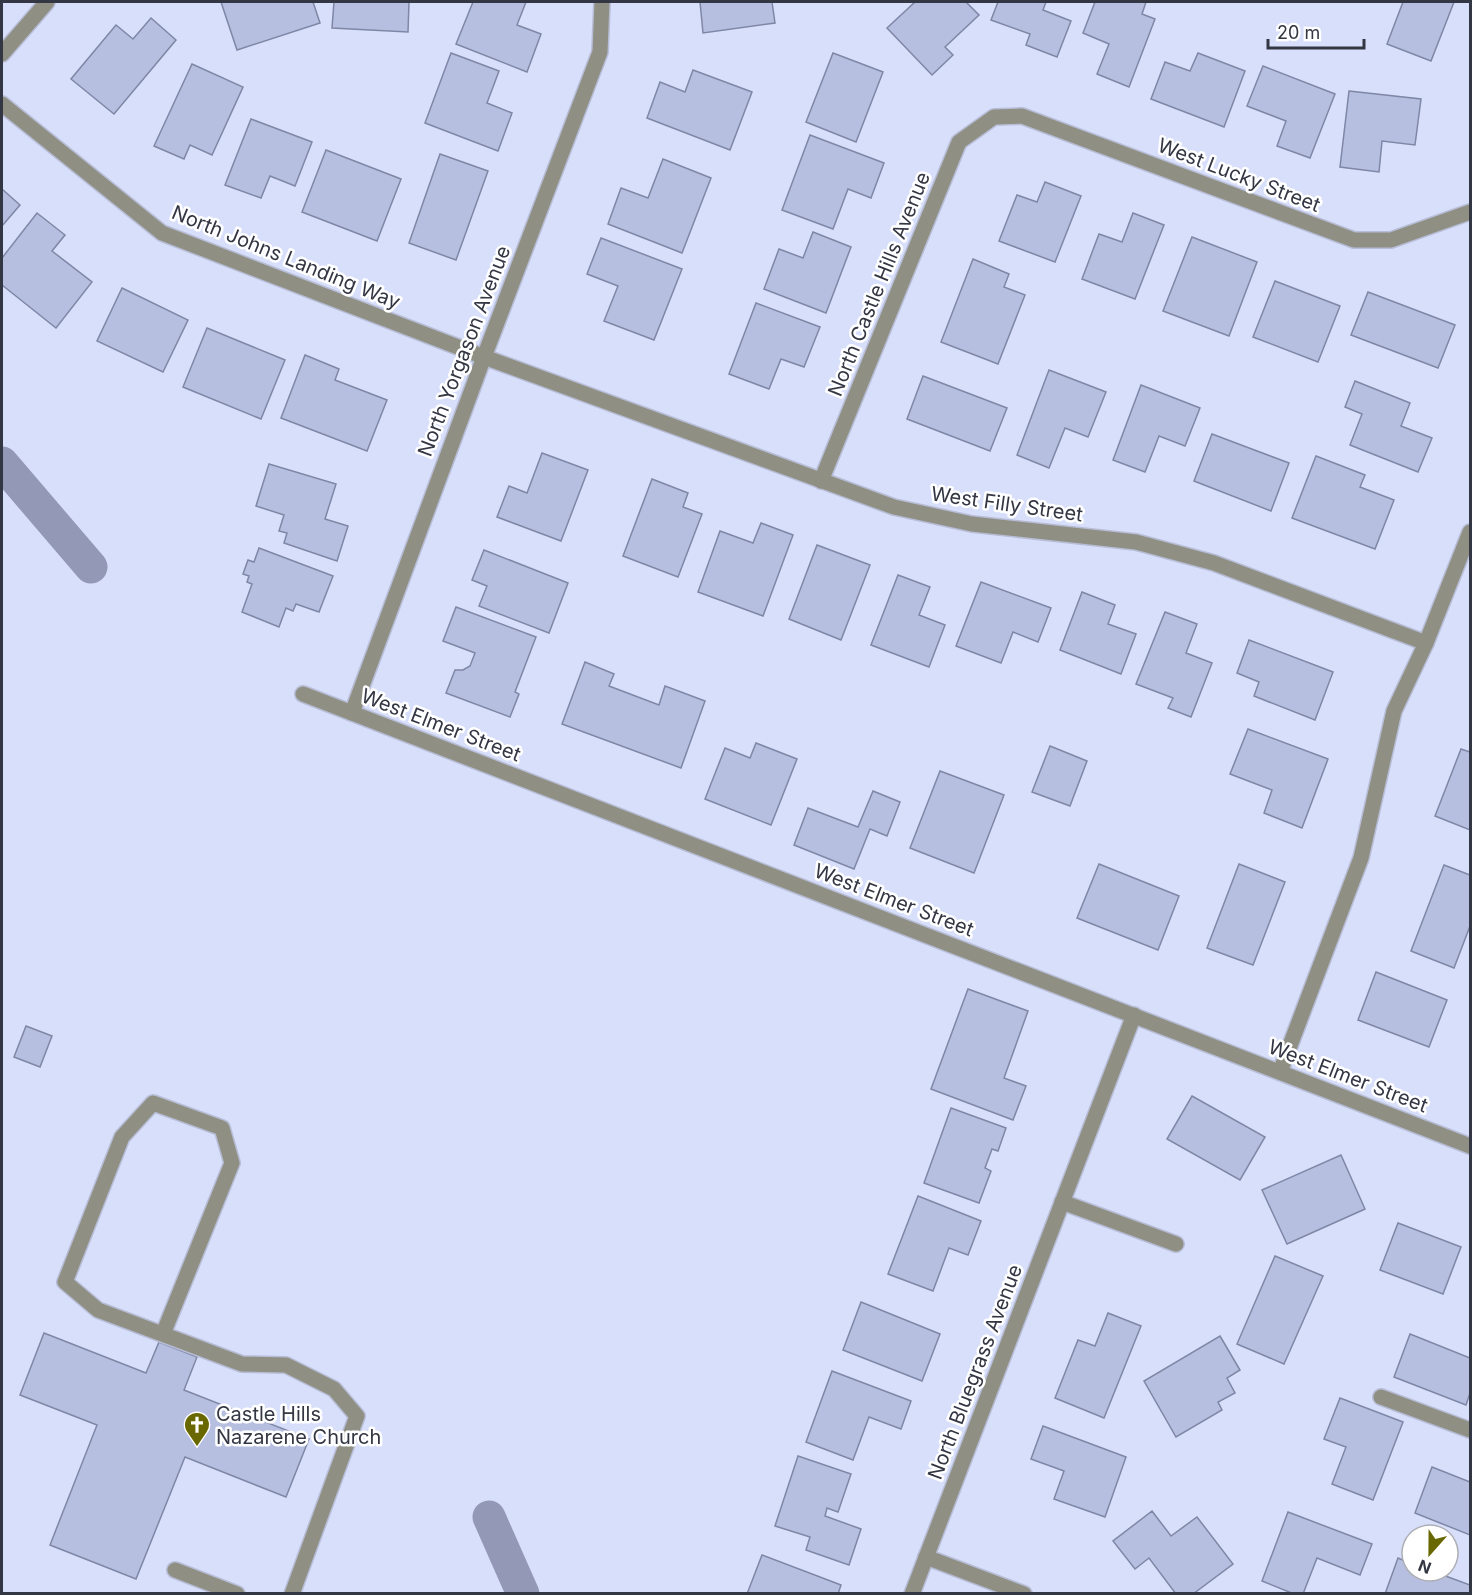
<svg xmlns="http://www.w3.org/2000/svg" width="1472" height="1595" viewBox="0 0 1472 1595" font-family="Inter,sans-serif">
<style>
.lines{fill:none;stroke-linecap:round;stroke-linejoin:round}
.canal{stroke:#9298b5;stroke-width:33}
.building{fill:#b7bfe1;stroke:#7f87a6;stroke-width:1.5}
.minor-casing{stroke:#b7bdd6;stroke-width:18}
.minor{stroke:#8f9083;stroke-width:15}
.labels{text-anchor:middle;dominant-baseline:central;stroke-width:5;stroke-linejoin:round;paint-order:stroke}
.street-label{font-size:20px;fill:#333643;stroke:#fff}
.poi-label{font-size:20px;fill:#333643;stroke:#fff;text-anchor:start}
</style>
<rect width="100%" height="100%" fill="#d8dffb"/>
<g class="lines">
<!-- canal -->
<g class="canal">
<path d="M2 463 91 567"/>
<path d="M489 1517 523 1594"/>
</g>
</g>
<!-- building -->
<g class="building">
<path d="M221 2H313L320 23 237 50Z"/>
<path d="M334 2H409L408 32 332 28Z"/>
<path d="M473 2H526L517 25 541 34 527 72 456 44Z"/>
<path d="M700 2H772L775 23 703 33Z"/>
<path d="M915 2H966L979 15 945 47 953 55 932 75 887 28Z"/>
<path d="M998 2H1046L1043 10 1071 21 1057 57 1026 45 1030 34 991 20Z"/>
<path d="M1095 2H1146L1142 14 1155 19 1129 87 1097 74 1109 44 1083 33Z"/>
<path d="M1403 2H1454L1431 61 1387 44Z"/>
<path d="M151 18 176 40 114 114 71 79 116 25 133 39Z"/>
<path d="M451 53 499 71 487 103 512 113 498 151 425 123Z"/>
<path d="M833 53 883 72 856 142 806 122Z"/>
<path d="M1198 53 1245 71 1224 127 1151 99 1165 62 1190 71Z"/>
<path d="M192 64 243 87 212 155 190 145 184 159 154 146Z"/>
<path d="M1263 66 1335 94 1310 158 1277 146 1286 121 1247 106Z"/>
<path d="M693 70 752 92 730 150 647 118 660 82 685 92Z"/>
<path d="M1349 91 1421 99 1415 145 1382 141 1379 172 1340 167Z"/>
<path d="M251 119 312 142 295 186 270 176 261 198 225 185Z"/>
<path d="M810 135 884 163 871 198 848 189 833 229 782 210Z"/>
<path d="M326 150 401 179 377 241 302 212Z"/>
<path d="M440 154 488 171 456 260 409 243Z"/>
<path d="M663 159 711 178 682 253 608 224 621 188 648 198Z"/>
<path d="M1045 182 1081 196 1055 262 999 241 1017 195 1037 202Z"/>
<path d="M2 189 20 205 2 226Z"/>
<path d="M37 213 65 235 52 251 92 282 56 328 2 285V258Z"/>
<path d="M1133 213 1164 225 1135 299 1082 279 1099 234 1122 242Z"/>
<path d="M813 232 851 247 826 313 764 289 779 249 803 258Z"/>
<path d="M1192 237 1257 262 1229 336 1163 311Z"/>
<path d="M601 238 682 269 654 340 604 321 618 286 587 274Z"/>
<path d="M973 259 1009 274 1004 287 1025 295 998 364 941 342Z"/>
<path d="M1275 281 1340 306 1318 362 1253 337Z"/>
<path d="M122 288 188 320 163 372 97 341Z"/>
<path d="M1368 292 1455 325 1438 368 1351 335Z"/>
<path d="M756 303 820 327 804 367 781 359 769 389 729 374Z"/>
<path d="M207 328 285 360 261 419 183 387Z"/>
<path d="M305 355 339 369 335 380 387 400 367 451 281 418Z"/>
<path d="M1049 370 1106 392 1088 437 1065 428 1049 468 1017 455Z"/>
<path d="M923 376 1007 408 990 451 907 419Z"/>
<path d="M1355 381 1410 403 1401 426 1432 438 1418 472 1350 445 1362 414 1345 407Z"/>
<path d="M1141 385 1200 408 1185 446 1159 436 1145 472 1113 460Z"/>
<path d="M1212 434 1289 463 1271 511 1194 481Z"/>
<path d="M542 453 588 470 561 541 497 517 509 486 527 493Z"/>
<path d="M1316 456 1365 475 1360 487 1394 500 1375 549 1292 518Z"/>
<path d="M269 464 336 484 325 519 348 526 337 561 284 543 287 533 279 531 284 515 256 506Z"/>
<path d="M652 479 688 493 683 507 702 514 678 577 623 556Z"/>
<path d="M761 523 793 535 763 616 698 592 720 531 753 543Z"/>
<path d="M817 545 870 565 841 640 789 619Z"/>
<path d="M259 548 333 576 319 612 296 604 293 611 286 608 279 627 242 612 252 584 247 582 249 576 243 574 248 560 254 562Z"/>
<path d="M484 550 568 583 549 633 479 606 487 586 472 580Z"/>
<path d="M898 575 930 587 919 615 945 625 929 667 871 645Z"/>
<path d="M981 582 1051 608 1038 642 1013 632 1001 663 956 646Z"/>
<path d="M1082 592 1115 605 1108 624 1136 634 1121 674 1060 650Z"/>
<path d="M456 607 536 637 515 692 519 694 510 717 446 693 455 670H463L470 666 475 653 443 641Z"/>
<path d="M1165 612 1197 624 1186 653 1212 663 1191 717 1168 708 1173 698 1136 684Z"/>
<path d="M1249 640 1333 672 1315 720 1254 696 1259 682 1237 673Z"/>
<path d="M585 662 614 674 609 686 659 705 665 686 705 701 681 768 562 724Z"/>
<path d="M1248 729 1328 759 1302 828 1264 813 1272 790 1230 774Z"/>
<path d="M756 743 797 759 771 825 705 799 725 748 750 758Z"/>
<path d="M1050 746 1087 761 1070 806 1032 792Z"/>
<path d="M1461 749 1470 752V830L1435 816Z"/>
<path d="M940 771 1004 795 974 873 910 848Z"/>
<path d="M873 791 900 802 887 836 870 829 854 869 794 845 808 808 858 827Z"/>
<path d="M1099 864 1179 896 1158 950 1077 918Z"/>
<path d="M1239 864 1285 882 1253 965 1207 948Z"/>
<path d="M1444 865 1470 875V926L1454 968 1411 951Z"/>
<path d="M1376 972 1447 1000 1429 1047 1358 1020Z"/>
<path d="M968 989 1028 1011 1004 1078 1026 1086 1013 1120 931 1089Z"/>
<path d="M26 1026 52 1036 40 1067 14 1057Z"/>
<path d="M1192 1096 1265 1137 1240 1180 1167 1139Z"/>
<path d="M951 1108 1006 1128 998 1151 992 1149 985 1168 991 1171 979 1203 924 1183Z"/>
<path d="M1341 1155 1365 1209 1287 1244 1262 1190Z"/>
<path d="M918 1196 981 1221 968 1255 949 1248 933 1291 888 1274Z"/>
<path d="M1398 1223 1461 1247 1443 1294 1380 1270Z"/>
<path d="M1275 1256 1323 1276 1284 1364 1237 1344Z"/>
<path d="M861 1302 940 1334 922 1381 843 1350Z"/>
<path d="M1108 1313 1141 1326 1104 1418 1055 1398 1078 1340 1095 1346Z"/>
<path d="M44 1333 146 1373 159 1342 197 1357 184 1390 309 1439 286 1497 185 1457 136 1579 50 1545 97 1425 20 1395Z"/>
<path d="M1410 1334 1470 1358V1393L1466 1405 1394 1377Z"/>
<path d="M1220 1336 1240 1370 1227 1378 1235 1393 1218 1402 1222 1410 1176 1437 1144 1381Z"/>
<path d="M832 1371 911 1401 901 1429 869 1417 853 1460 806 1442Z"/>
<path d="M1340 1398 1403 1422 1373 1500 1332 1484 1346 1447 1324 1439Z"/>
<path d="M1043 1426 1126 1457 1105 1517 1054 1499 1064 1471 1031 1459Z"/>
<path d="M798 1456 851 1474 838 1512 827 1508 825 1516 861 1529 849 1565 806 1550 810 1537 775 1526Z"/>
<path d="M1432 1467 1470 1482V1535L1415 1513Z"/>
<path d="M1152 1511 1171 1536 1197 1517 1233 1564 1193 1594H1176L1149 1558 1135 1569 1113 1541Z"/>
<path d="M1288 1512 1372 1544 1360 1575 1317 1558 1303 1594H1294L1262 1581Z"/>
<path d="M762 1555 841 1585 838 1594H747Z"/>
<path d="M1398 1558 1412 1564V1571H1432L1470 1585V1594H1385Z"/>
</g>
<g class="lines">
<defs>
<g id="minor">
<path d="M2 54 47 2"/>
<path d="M2 104 162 233 484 357 894 507 972 524 1136 542 1214 563 1426 643"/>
<path d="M821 481 959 142 994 117 1022 116 1354 240H1391L1470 212"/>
<path d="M303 694 1470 1146"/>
<path d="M352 713 484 357 600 52 602 2"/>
<path d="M1280 1072 1361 858 1394 711 1426 643 1470 532"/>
<path d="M1062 1202 1176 1244"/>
<path d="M163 1334 232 1163 222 1128 153 1103 122 1137 65 1282 98 1310 242 1364 286 1365 334 1389 357 1416 292 1594"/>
<path d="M1381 1397 1470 1430"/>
<path d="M926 1557 1024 1594"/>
<path d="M175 1570 237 1594"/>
<path d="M912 1594 1134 1015"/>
</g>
</defs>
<!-- minor casing -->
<use href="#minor" class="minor-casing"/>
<!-- minor -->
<use href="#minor" class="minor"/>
</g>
<!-- icons -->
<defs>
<symbol id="church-pin" viewBox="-11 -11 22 30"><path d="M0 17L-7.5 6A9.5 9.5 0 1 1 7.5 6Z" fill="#686700" stroke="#fff"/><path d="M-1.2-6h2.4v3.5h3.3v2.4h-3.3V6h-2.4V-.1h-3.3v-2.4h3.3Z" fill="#fff"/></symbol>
</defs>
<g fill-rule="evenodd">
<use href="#church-pin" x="182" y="1410" width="30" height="40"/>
</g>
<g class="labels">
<!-- street labels -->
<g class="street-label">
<text transform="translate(1239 175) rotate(21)">West Lucky Street</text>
<text transform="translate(286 257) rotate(22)">North Johns Landing Way</text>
<text transform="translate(879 284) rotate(-68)">North Castle Hills Avenue</text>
<text transform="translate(464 351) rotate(-69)">North Yorgason Avenue</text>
<text transform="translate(1007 504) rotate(8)">West Filly Street</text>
<text transform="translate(441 725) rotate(21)">West Elmer Street</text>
<text transform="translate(894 900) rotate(21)">West Elmer Street</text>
<text transform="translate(1348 1076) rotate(21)">West Elmer Street</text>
<text transform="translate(975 1372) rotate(-69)">North Bluegrass Avenue</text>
</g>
<!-- poi labels -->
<g class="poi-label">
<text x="216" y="1414">Castle Hills<tspan x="216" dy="23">Nazarene Church</tspan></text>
</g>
</g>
<!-- border -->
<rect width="1472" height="1595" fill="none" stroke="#333643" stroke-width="6"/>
<!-- north arrow -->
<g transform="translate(1430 1553) rotate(201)"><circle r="28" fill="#ffffff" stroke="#adafb4" stroke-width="1.5"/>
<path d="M0-4.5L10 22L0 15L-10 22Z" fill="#686700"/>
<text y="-9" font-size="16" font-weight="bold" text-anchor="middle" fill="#333643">N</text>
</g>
<!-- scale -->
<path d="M1268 39v9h96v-9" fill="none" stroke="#333643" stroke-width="3"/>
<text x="1277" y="39" font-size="18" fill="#333643" stroke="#ffffff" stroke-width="4.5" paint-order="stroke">20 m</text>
</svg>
